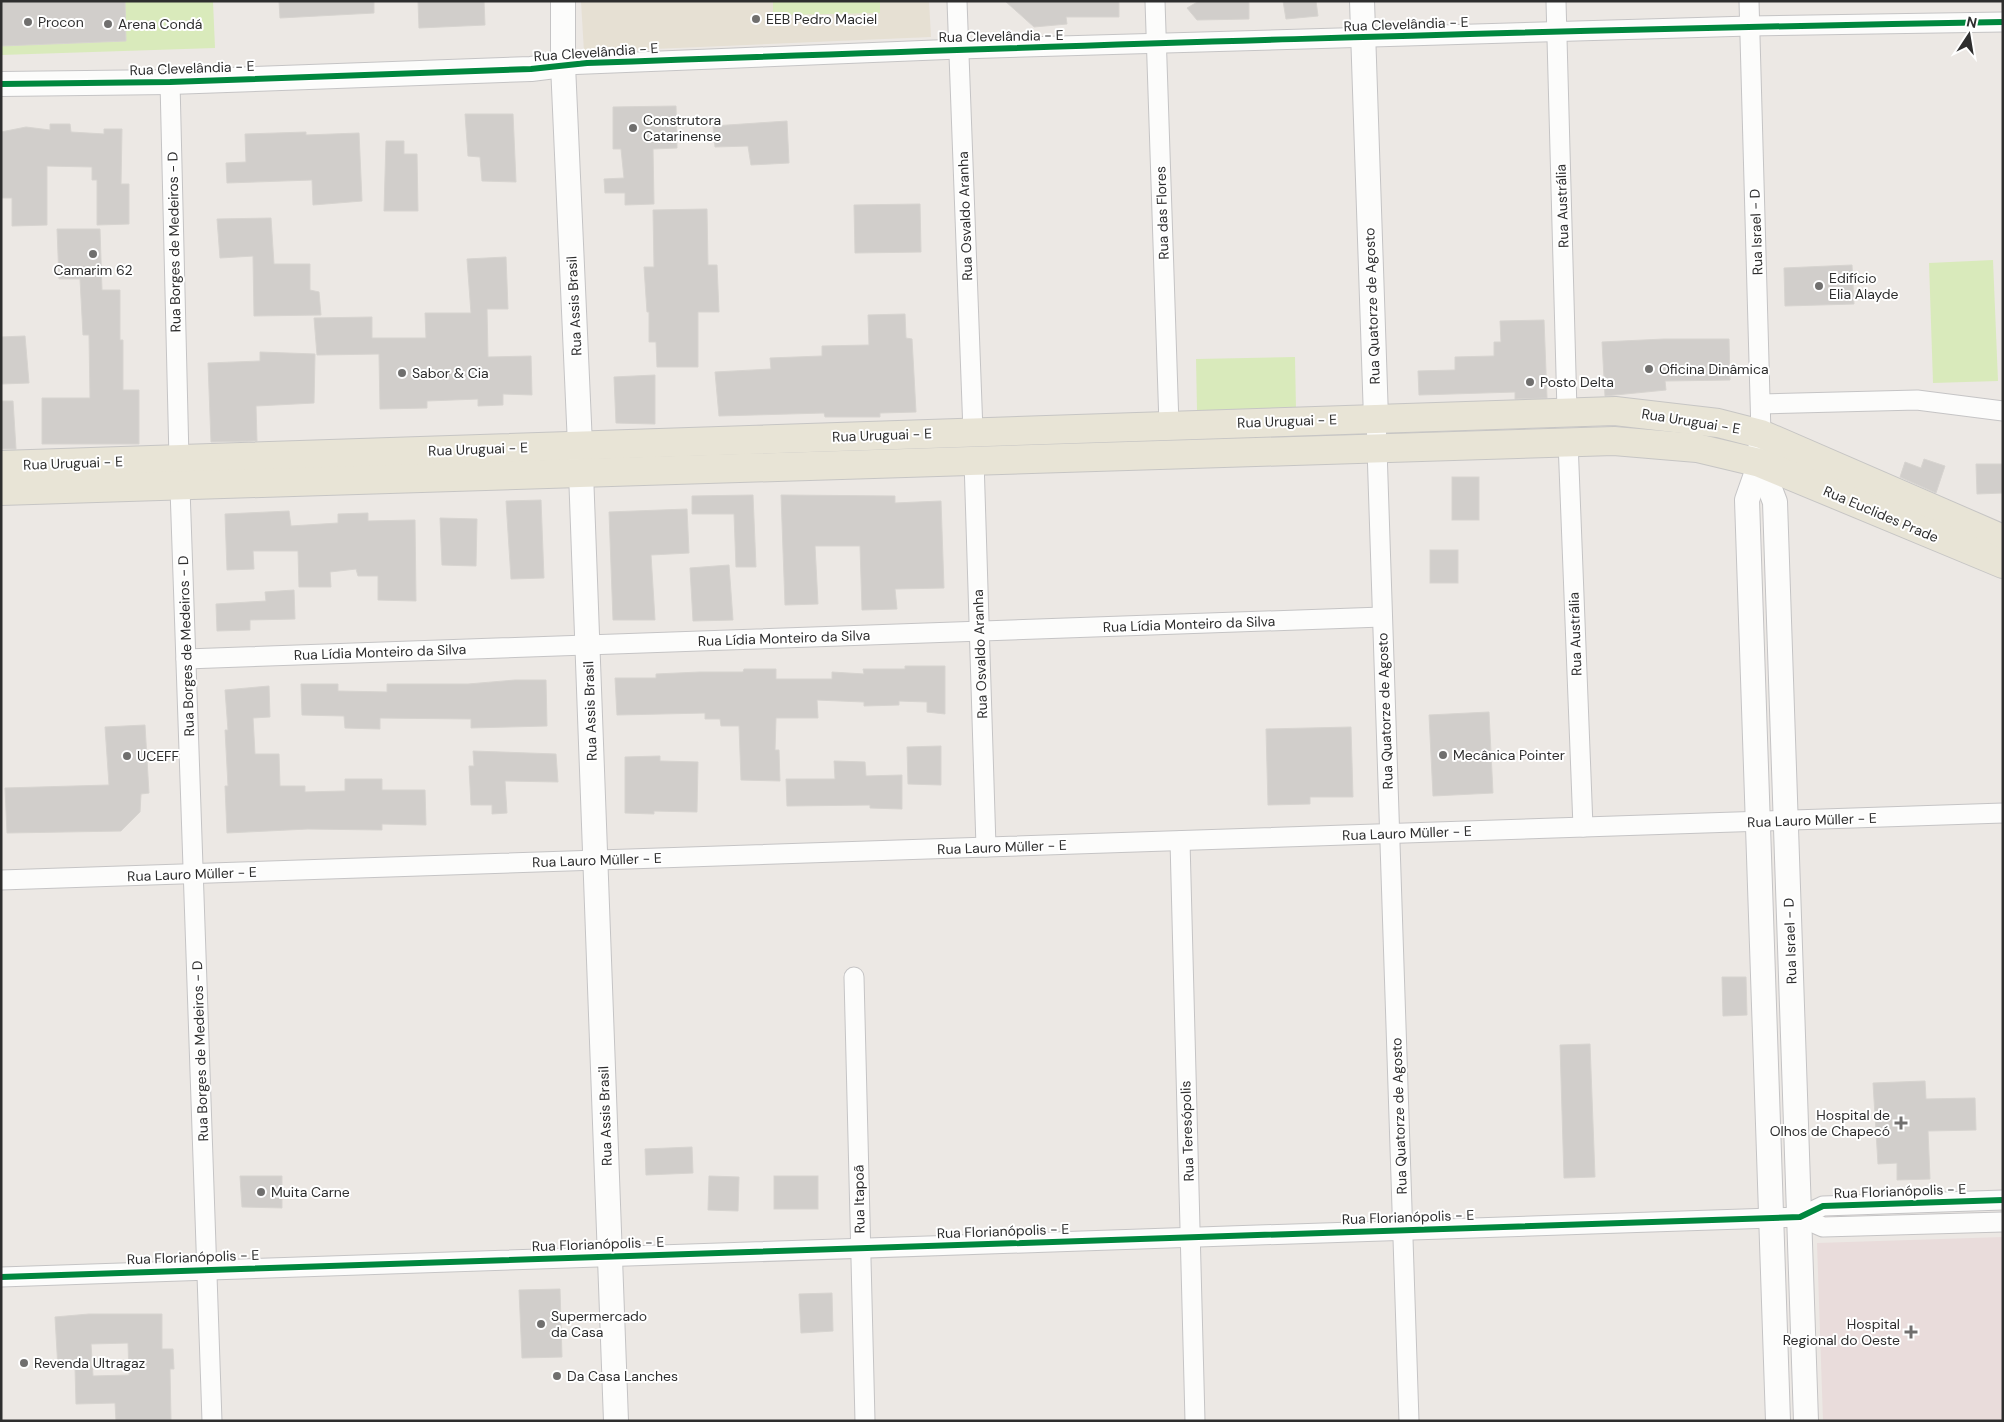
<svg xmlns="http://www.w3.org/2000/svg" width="2004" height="1422" viewBox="0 0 2004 1422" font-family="'DM Sans',sans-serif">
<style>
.education{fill:#e6e0d3}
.medical{fill:#e9dcdb}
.pitch{fill:#d9eabb}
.building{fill:#d1cecb;stroke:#d7d4d0;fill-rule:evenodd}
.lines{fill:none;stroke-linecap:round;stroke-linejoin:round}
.minor-casing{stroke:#c5c4c5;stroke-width:21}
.tertiary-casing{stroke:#c5c4c5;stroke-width:26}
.primary-casing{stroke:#c6c5c4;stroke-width:30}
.minor{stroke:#fcfcfb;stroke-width:19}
.tertiary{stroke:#fcfcfb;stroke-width:24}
.primary{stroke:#e8e4d6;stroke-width:28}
.cycleway-casing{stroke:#fff;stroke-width:9}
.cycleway{stroke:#00873e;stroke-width:6}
.poi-dot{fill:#706f6e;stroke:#fff;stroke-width:2}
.labels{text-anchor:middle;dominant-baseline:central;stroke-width:4;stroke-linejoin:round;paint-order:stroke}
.poi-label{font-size:14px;fill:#2e2e2e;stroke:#fff;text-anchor:start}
.street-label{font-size:14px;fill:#2e2e2e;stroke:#fff}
</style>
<rect width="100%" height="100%" fill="#ece8e4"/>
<!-- education -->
<path class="education" d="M581 1H929L931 37 584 52Z"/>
<!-- medical -->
<path class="medical" d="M2003 1237V1421H1823L1817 1243Z"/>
<!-- pitch -->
<g class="pitch">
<path d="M1 1H213L215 48 1 55Z"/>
<path d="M773 1H880V13L773 15Z"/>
<path d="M1993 260 1998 381 1933 383 1929 263Z"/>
<path d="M1295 357 1296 409 1197 411 1196 359Z"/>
</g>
<!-- building -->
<g class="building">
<path d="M1 1H125L126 41 1 46Z"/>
<path d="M279 1H374V13L280 18Z"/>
<path d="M418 1H484L485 25 419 28Z"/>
<path d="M1005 1H1119V17H1066L1067 24 1034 27Z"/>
<path d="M1199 1H1249V19L1197 20 1187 8Z"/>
<path d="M1283 1H1316L1318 16 1286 19Z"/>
<path d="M676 106 677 148 653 149 654 204 625 205V193H605L604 179 624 178 621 149H613V107Z"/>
<path d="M465 114H513L516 182 482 181 480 157 468 156Z"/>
<path d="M787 121 789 163 751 165 748 146 715 147 713 126Z"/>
<path d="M50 124H70L71 132 104 134V129H122L121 184H129V224L97 225V180H92V167L47 166V225L12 226V198H1V132L26 127 50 130Z"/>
<path d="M306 132V135L359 133 362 201 313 205 312 180 227 183 226 163 246 162 245 134Z"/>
<path d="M386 141H404V154H417L418 211H384Z"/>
<path d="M920 204 921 252 855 253 854 205Z"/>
<path d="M707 209 708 265H717L719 312H698V367H657L656 342H649V312H647L644 267H654L653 210Z"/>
<path d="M271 218 274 264H310V290L319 292 321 315 254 316 253 256 220 258 217 219Z"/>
<path d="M57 229H100L102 290H120V340H123V390H139V444H42V398H90L89 335H83L80 279H59Z"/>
<path d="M506 257 508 309H487L488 357 531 356 532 395 503 394V405L478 406V399L427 401V408L380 409 379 354 317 355 314 318 372 317V338H426L425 313H471L467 259Z"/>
<path d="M1852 265 1854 304 1785 306 1784 268Z"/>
<path d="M905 314 906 338 912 339 916 412 880 413V417H825L824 413 719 416 715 372 771 369 770 358 822 356V346L869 345 868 315Z"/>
<path d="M1544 320 1547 398 1515 399V392L1419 395 1418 371 1455 370V357L1494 356V342H1501L1500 321Z"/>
<path d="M25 336 29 383 1 384V337Z"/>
<path d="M1664 339H1729L1730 380 1665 381 1666 390 1605 396 1602 342Z"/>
<path d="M260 352 315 354 314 403 256 406 257 441 211 442 208 363 260 361Z"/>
<path d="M655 375V424L616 423 614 377Z"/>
<path d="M1 401H13L16 449H1Z"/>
<path d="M1924 459 1945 466 1936 493 1900 477 1905 462 1921 468Z"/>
<path d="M1976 464H2003V493L1977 494Z"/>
<rect x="1452" y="477" width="27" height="43"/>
<path d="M753 495 756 567H736L734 514H692V496Z"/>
<path d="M781 495 895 496V503L941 501 944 588 895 589 897 609 862 610 860 546H815L818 604 785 605Z"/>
<path d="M541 500 544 578 511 579 506 501Z"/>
<path d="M687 509 689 553 651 555 655 620H613L609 512Z"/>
<path d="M289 511 291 526 338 523V514L368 513V521L415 520 416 601 378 600V576H358L356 569 330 572 331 587H299L298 551H253L254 569 227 570 225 514Z"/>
<path d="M440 518 477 519 476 566 442 565Z"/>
<rect x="1430" y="550" width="28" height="33"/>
<path d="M729 565 733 620 693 621 690 568Z"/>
<path d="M294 590 295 619 250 620V630L217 631 216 604 266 601 265 592Z"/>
<path d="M905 666H945V714L927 712V702L899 701V705L864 706V702L817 700 818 718H776L775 750H779L780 781 741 780 739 726H721L720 719H705V713L617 715 615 678H656V674L700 672H743L744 669H776V679H832V672L864 674 863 669H905Z"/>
<path d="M515 680H546L547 726 471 728V719L380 718V729L345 728 344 716 302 715 301 684H338V691L387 692V684H468Z"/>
<path d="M269 686 270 717 253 718 255 754H279L280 786H305V792L345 791V779H382V790H425L426 825 382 824V830L308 829 227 833 225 786H228L225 730H228L225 690Z"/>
<path d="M1489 712 1493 793 1433 796 1429 715Z"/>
<path d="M145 725 149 793 141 794 140 812 121 831 7 833 5 788 109 785 105 727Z"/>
<path d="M1351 727 1353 797H1310V804L1268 805 1266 729Z"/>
<path d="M941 746V785L908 784 907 747Z"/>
<path d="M473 751 556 754 558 782 505 781 507 813 492 814V805H471L469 766H474Z"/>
<path d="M660 756V761L698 762 697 812 654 811V814L625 813V757Z"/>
<path d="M834 761 865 762 866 776 902 775V809L870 808V805L787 806 786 779H835Z"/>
<path d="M1722 977H1746L1747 1015 1723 1016Z"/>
<path d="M1590 1044 1595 1177 1564 1178 1560 1045Z"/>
<path d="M1925 1081 1926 1099 1975 1098 1976 1130 1928 1131 1930 1179 1897 1180V1163L1878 1164 1873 1083Z"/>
<path d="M692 1147 693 1173 646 1175 645 1149Z"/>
<path d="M240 1176H282V1208L242 1207Z"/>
<path d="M709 1176 739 1177 738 1211 708 1210Z"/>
<rect x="774" y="1176" width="44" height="33"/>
<path d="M560 1289 562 1357 522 1358 519 1290Z"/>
<path d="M832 1293 833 1331 801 1333 799 1294Z"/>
<path d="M89 1314H162V1349H173L174 1369H170L171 1421H116L115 1403 76 1404 75 1368 58 1369 55 1317ZM128 1343 129 1375 93 1376 91 1344Z"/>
</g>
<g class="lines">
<defs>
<g id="minor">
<path d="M957 1 973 432"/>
<path d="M1155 1 1169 425"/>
<path d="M1556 1 1567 411"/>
<path d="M1749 1 1761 434"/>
<path d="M563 65 959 49 1750 26 2003 22"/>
<path d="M170 82 179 459 212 1421"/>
<path d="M1762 404 1917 400 2003 411"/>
<path d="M1376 418 1409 1421"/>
<path d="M1568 441 1583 827"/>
<path d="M974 460 986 847"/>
<path d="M186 659 1382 617"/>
<path d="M1180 841 1195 1421"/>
<path d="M1 880 2003 813"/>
<path d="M854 977 865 1421"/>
<path d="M1800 1217 1823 1227 2003 1222"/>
<path d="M1 1277 1800 1217 1823 1206 2003 1200"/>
</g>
<g id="tertiary">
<path d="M563 1V65L580 445 616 1421"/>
<path d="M1362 1 1376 418"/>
<path d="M1 84 170 82 531 69 563 65"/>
<path d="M1761 434 1760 463 1747 500 1778 1421"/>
<path d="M1760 463 1775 502 1806 1421"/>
</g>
<g id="primary">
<path d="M1 465 1615 411 1718 423 1761 434 2003 539"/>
<path d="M1 491 1614 441 1697 448 1760 463 2003 564"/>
</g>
</defs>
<!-- minor casing -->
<use href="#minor" class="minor-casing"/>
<!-- tertiary casing -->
<use href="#tertiary" class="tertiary-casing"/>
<!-- primary casing -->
<use href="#primary" class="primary-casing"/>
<!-- minor -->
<use href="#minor" class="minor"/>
<!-- tertiary -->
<use href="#tertiary" class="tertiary"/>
<!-- primary -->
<use href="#primary" class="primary"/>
<defs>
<g id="cycleway">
<path d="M1 84 170 82 531 69 587 63C1058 46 1531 30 2003 22"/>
<path d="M1 1277 1800 1217 1823 1206 2003 1200"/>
</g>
</defs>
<!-- cycleway casing -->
<use href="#cycleway" class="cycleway-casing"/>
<!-- cycleway -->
<use href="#cycleway" class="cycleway"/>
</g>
<!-- markers -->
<g class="poi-dot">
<circle cx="756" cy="19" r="5"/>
<circle cx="28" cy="22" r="5"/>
<circle cx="108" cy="24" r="5"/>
<circle cx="633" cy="128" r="5"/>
<circle cx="93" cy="254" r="5"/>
<circle cx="1819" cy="286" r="5"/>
<circle cx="1649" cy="369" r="5"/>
<circle cx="402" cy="373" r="5"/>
<circle cx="1530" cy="382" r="5"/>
<circle cx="1443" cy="755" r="5"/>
<circle cx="127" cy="756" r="5"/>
<path d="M1898.5 1115.5h5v5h5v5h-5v5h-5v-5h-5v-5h5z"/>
<circle cx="261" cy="1192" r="5"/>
<circle cx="541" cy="1324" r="5"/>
<path d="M1908.5 1324.5h5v5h5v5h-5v5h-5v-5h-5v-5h5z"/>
<circle cx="24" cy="1363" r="5"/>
<circle cx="557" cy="1376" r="5"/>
</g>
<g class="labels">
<!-- poi labels -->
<g class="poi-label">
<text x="766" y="19">EEB Pedro Maciel</text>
<text x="38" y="22">Procon</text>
<text x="118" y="24">Arena Condá</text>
<text x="643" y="120">Construtora<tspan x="643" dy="16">Catarinense</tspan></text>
<text x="93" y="270" text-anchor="middle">Camarim 62</text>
<text x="1829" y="278">Edifício<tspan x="1829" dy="16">Elia Alayde</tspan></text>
<text x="1659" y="369">Oficina Dinâmica</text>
<text x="412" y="373">Sabor &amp; Cia</text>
<text x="1540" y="382">Posto Delta</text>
<text x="1453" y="755">Mecânica Pointer</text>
<text x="137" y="756">UCEFF</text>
<text x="1890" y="1115" text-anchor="end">Hospital de<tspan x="1890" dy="16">Olhos de Chapecó</tspan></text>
<text x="271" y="1192">Muita Carne</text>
<text x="551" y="1316">Supermercado<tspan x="551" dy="16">da Casa</tspan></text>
<text x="1900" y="1324" text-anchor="end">Hospital<tspan x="1900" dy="16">Regional do Oeste</tspan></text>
<text x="34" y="1363">Revenda Ultragaz</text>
<text x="567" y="1376">Da Casa Lanches</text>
</g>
<!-- street labels -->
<g class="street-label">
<text transform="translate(1406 24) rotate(-2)">Rua Clevelândia - E</text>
<text transform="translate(1001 36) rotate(-1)">Rua Clevelândia - E</text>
<text transform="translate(596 52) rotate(-4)">Rua Clevelândia - E</text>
<text transform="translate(192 68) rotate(-2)">Rua Clevelândia - E</text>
<text transform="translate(1562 206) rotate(-92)">Rua Austrália</text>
<text transform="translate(1162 213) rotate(-92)">Rua das Flores</text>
<text transform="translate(965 216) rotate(-92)">Rua Osvaldo Aranha</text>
<text transform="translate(1756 232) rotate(-92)">Rua Israel - D</text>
<text transform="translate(174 242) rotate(-91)">Rua Borges de Medeiros - D</text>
<text transform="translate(574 306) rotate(-93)">Rua Assis Brasil</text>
<text transform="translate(1372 306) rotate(-92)">Rua Quatorze de Agosto</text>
<text transform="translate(1287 421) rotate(-2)">Rua Uruguai - E</text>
<text transform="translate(1691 421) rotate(9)">Rua Uruguai - E</text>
<text transform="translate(882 435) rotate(-2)">Rua Uruguai - E</text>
<text transform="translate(478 449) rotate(-2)">Rua Uruguai - E</text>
<text transform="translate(73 463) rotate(-2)">Rua Uruguai - E</text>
<text transform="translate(1881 514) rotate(23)">Rua Euclides Prade</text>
<text transform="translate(1189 624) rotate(-2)">Rua Lídia Monteiro da Silva</text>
<text transform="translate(1575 634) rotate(-92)">Rua Austrália</text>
<text transform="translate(784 638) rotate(-2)">Rua Lídia Monteiro da Silva</text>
<text transform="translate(186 646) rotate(-92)">Rua Borges de Medeiros - D</text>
<text transform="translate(380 652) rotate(-2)">Rua Lídia Monteiro da Silva</text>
<text transform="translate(980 654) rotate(-92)">Rua Osvaldo Aranha</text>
<text transform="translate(590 711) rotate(-92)">Rua Assis Brasil</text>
<text transform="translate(1385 711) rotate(-92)">Rua Quatorze de Agosto</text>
<text transform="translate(1812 820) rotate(-2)">Rua Lauro Müller - E</text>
<text transform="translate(1407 833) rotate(-2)">Rua Lauro Müller - E</text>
<text transform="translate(1002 847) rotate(-2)">Rua Lauro Müller - E</text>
<text transform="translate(597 860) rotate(-2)">Rua Lauro Müller - E</text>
<text transform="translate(192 874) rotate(-2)">Rua Lauro Müller - E</text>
<text transform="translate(1790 941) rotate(-92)">Rua Israel - D</text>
<text transform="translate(200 1051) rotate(-92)">Rua Borges de Medeiros - D</text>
<text transform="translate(605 1116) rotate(-92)">Rua Assis Brasil</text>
<text transform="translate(1399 1116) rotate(-92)">Rua Quatorze de Agosto</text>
<text transform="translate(1187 1131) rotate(-92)">Rua Teresópolis</text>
<text transform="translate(1900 1191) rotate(-2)">Rua Florianópolis - E</text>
<text transform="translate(859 1199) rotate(-91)">Rua Itapoã</text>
<text transform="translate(1408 1217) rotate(-2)">Rua Florianópolis - E</text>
<text transform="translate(1003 1231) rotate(-2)">Rua Florianópolis - E</text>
<text transform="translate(598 1244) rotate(-2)">Rua Florianópolis - E</text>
<text transform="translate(193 1257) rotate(-2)">Rua Florianópolis - E</text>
</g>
</g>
<!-- border -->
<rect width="2004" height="1422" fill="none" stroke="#2e2e2e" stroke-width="5"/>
<!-- north arrow -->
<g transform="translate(1969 35) rotate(12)" stroke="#ffffff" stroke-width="4" paint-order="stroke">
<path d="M0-4L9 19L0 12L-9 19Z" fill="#2e2e2e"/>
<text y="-8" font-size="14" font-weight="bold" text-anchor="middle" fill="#2e2e2e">N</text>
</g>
</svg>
